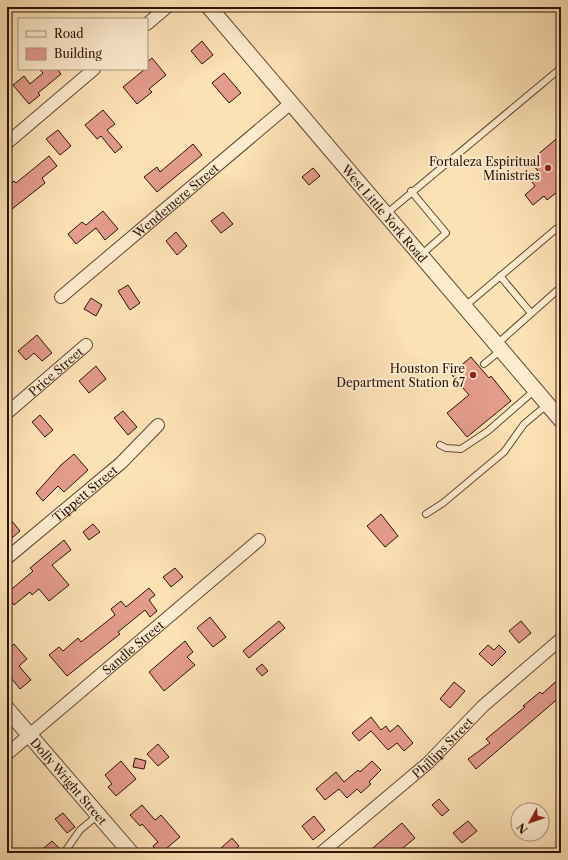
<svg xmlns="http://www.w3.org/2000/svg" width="568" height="860" viewBox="0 0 568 860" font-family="'Libre Caslon Text',serif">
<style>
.building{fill:#e39b8c;stroke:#2c1309}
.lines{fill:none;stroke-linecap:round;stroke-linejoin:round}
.service-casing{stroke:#604734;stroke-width:8}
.minor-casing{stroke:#604734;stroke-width:14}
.tertiary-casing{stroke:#604734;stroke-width:17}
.service{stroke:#feecd0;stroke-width:6}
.minor{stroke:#feecd0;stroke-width:12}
.tertiary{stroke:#feecd0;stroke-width:15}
.poi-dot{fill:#8f2418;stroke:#feecd0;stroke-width:1.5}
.labels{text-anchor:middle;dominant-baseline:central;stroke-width:4;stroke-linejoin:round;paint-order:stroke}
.poi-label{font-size:12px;fill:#2c1309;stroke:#feecd0;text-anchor:end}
.street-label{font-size:12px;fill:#2c1309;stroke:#feecd0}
</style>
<rect width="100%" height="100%" fill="#fde2b6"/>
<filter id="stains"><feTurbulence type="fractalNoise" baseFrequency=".005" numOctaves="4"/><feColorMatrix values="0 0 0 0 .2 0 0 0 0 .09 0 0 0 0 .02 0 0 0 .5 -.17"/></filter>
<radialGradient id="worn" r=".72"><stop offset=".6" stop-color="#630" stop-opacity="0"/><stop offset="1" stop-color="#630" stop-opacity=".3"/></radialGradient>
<!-- building -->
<g class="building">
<path d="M202 41 213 55 202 64 191 51Z"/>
<path d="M152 58 166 75 149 89 152 92 137 104 123 87 145 69H147V62Z"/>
<path d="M39 69H57L61 74 38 93 40 95 29 104 13 85 24 76 30 84 43 73Z"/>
<path d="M224 73 241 93 229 103 212 83Z"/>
<path d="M103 110 115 124 107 130 122 147 115 153 101 136 97 139 85 125Z"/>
<path d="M58 130 71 146 60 155 46 139Z"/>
<path d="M561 135V199L556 193 547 200 544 196 533 205 525 195 535 186 532 182 541 175 530 161Z"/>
<path d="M193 144 202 155 157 192 144 177 157 167 160 172Z"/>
<path d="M49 156 57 166 42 178 45 183 7 213V187L14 181 16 183Z"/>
<path d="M313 168 320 176 309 185 302 177Z"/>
<path d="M103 211 118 229 105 240 96 228 76 244 68 234 82 222 86 225Z"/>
<path d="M223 212 233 224 221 233 211 221Z"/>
<path d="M176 232 187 246 177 255 166 241Z"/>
<path d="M128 285 140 303 130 310 118 291Z"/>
<path d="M91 298 102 305 96 316 84 309Z"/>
<path d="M37 335 52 353 42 361 34 353 26 360 18 351Z"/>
<path d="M471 357 489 378 491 376 511 401 467 437 447 413 469 395 451 374Z"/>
<path d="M96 366 106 379 89 393 79 381Z"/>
<path d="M123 411 137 427 128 435 114 418Z"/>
<path d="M40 415 53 430 45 437 32 422Z"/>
<path d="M74 454 88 470 64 492 58 486 43 501 36 493 61 465Z"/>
<path d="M381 514 398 536 385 547 367 526Z"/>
<path d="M7 515 20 531 7 542Z"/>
<path d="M93 524 100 532 89 540 83 532Z"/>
<path d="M64 540 71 550 52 565 69 585 49 601 39 589 32 595 30 592 14 605 7 596V593L33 571 30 568Z"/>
<path d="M175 568 183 577 171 587 163 577Z"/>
<path d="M149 588 155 595 149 600 157 611 150 617 145 610 118 632 120 634 67 676 49 655 59 647 63 651 78 638 81 642 115 615 111 609 121 601 126 607Z"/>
<path d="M210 617 226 637 213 647 197 628Z"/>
<path d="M279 621 285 628 249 658 243 651Z"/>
<path d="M521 621 531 633 519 643 509 631Z"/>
<path d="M185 641 193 652 187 657 195 665 164 691 149 672Z"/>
<path d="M14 644 27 659 19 666 31 680 20 689 7 673V650Z"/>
<path d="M488 645 494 650 499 645 506 652 492 666 479 654Z"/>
<path d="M262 664 268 671 262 676 256 669Z"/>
<path d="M561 677V696L476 769 468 759 490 743 486 739 525 707 523 706 540 692 542 694Z"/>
<path d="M454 682 465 691 450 708 440 699Z"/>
<path d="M371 717 381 730 386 726 390 732 398 725 413 743 404 751 397 743 388 750 371 731 359 741 352 733Z"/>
<path d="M158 744 169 757 158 766 147 754Z"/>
<path d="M135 758 146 761 144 769 133 767Z"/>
<path d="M121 761 136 779 116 796 108 787 112 784 105 775Z"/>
<path d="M372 761 381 770 369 782 371 784 361 793 357 789 347 798 339 789 325 800 316 789 336 772 344 782 358 770 360 772Z"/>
<path d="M439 799 449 810 442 816 432 805Z"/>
<path d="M142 805 155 820 161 815 180 837 161 853H158L153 846 158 842 142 824 140 826 130 815Z"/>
<path d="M63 813 75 827 67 833 55 819Z"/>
<path d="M314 816 325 830 313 840 302 826Z"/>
<path d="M468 821 477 831 462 843 453 833Z"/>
<path d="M402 823 415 838 397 853H367Z"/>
<path d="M232 838 239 846 231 853H226L221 848Z"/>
<path d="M52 841 61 850 60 853H38Z"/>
</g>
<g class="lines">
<defs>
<g id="service">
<path d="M411 191 446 233 421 255"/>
<path d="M386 214 561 68"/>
<path d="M500 276 531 313"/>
<path d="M464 307 556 229 561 235"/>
<path d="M497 344 561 287"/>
<path d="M484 364 501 350"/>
<path d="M440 445 446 448 461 449 488 431 535 390"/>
<path d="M426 514 443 503 504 452 524 424 548 404"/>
<path d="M64 853 80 830 98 815"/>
</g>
<g id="minor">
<path d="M147 24 167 7"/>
<path d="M7 143 94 69"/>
<path id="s1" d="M61 297 291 103"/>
<path id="s2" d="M7 413 86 345"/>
<path id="s3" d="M7 558 121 463 158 425"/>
<path id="s4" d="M7 754 259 540"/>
<path id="s5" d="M321 853 428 763 483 706 561 639"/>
</g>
<g id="tertiary">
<path id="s6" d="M209 7 561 420"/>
<path id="s7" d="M7 709 131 853"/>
</g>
</defs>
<!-- service casing -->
<use href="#service" class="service-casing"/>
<!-- minor casing -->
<use href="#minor" class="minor-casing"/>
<!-- tertiary casing -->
<use href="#tertiary" class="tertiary-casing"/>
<!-- service -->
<use href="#service" class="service"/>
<!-- minor -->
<use href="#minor" class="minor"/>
<!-- tertiary -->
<use href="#tertiary" class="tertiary"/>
</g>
<!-- markers -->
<g class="poi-dot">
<circle cx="548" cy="168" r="4"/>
<circle cx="473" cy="375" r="4"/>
</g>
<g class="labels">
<!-- poi labels -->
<g class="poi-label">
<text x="540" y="161">Fortaleza Espiritual<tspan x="540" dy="14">Ministries</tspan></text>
<text x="465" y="368">Houston Fire<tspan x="465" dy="14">Department Station 67</tspan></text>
</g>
<!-- street labels -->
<g class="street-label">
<text stroke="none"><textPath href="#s1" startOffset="150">Wendemere Street</textPath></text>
<text stroke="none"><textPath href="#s6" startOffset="271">West Little York Road</textPath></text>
<text stroke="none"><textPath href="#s2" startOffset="64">Price Street</textPath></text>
<text stroke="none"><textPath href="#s3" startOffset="101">Tippett Street</textPath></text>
<text stroke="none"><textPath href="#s4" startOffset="165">Sandle Street</textPath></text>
<text stroke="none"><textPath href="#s5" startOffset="161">Phillips Street</textPath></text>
<text stroke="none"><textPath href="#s7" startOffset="95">Dolly Wright Street</textPath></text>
</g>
</g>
<!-- margin -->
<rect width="568" height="860" fill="none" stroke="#fde2b6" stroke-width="24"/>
<rect x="8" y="8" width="552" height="844" fill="none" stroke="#2c1309" stroke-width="2"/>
<rect x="12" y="12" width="544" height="836" fill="none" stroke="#2c1309"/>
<!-- legend -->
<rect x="18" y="18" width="130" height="52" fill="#feecd0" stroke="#aa9580"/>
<rect x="26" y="31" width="20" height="6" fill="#feecd0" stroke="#aa9580"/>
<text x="54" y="38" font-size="12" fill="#2c1309">Road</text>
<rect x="26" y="48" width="20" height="12" fill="#e39b8c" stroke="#aa9580"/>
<text x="54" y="58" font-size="12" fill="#2c1309">Building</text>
<!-- north arrow -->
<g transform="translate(530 822) rotate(230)"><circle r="19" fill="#feecd0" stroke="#aa9580"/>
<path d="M0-3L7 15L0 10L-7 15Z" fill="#8f2418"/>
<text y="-6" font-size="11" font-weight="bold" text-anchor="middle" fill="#2c1309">N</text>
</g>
<rect width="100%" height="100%" filter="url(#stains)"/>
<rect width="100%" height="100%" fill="url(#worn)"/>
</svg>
